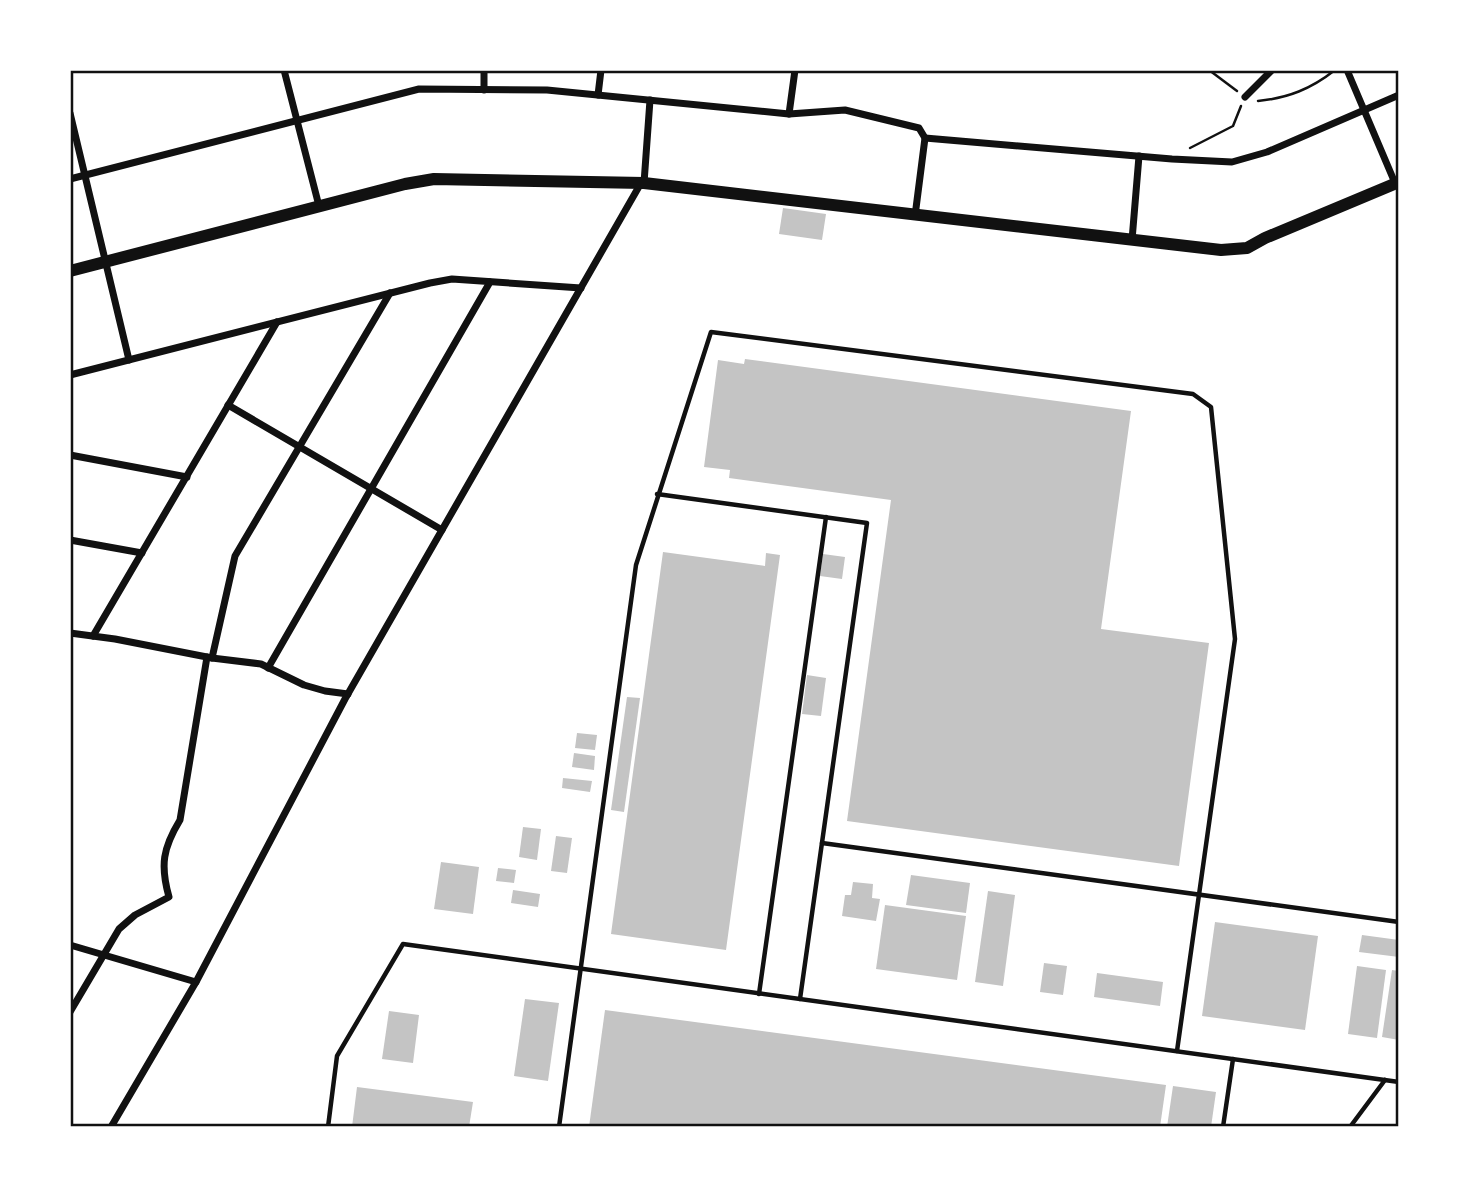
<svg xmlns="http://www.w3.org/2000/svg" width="1469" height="1197" viewBox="0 0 1469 1197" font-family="Karla,sans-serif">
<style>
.building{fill:#c4c4c4}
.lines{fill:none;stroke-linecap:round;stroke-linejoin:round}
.path{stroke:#111;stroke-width:2.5}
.service{stroke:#111;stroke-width:4.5}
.minor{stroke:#111;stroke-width:7}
.tertiary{stroke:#111;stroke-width:12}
.neatline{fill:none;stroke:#111;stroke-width:2.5}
</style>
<rect width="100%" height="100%" fill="#fff"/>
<!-- building -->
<g class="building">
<path d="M783 208 826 214 822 240 779 234Z"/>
<path d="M745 359 1131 411 1101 629 1209 643 1179 866 847 821 891 500 729 478 730 470 704 467 718 360 744 364Z"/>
<path d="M663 552 765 566 766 553 780 555 726 950 611 934Z"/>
<path d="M823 554 845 557 842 579 820 576Z"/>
<path d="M807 675 826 678 821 716 802 714Z"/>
<path d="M627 697 640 698 624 812 611 810Z"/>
<path d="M577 733 597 735 595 750 575 748Z"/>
<path d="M574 753 595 756 594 770 572 767Z"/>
<path d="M563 778 592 781 590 792 562 788Z"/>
<path d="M523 827 541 829 537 860 519 857Z"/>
<path d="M556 836 572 838 567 873 551 871Z"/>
<path d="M441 862 479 867 473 914 434 909Z"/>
<path d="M498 868 516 870 514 883 496 881Z"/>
<path d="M911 875 970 883 966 913 906 905Z"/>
<path d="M853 882 873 884 872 898 880 899 876 921 842 916 845 895H851Z"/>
<path d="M513 890 540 894 538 907 511 903Z"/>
<path d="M988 891 1015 895 1003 986 975 982Z"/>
<path d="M885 905 966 916 957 980 876 969Z"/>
<path d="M1215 922 1318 936 1305 1030 1202 1016Z"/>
<path d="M1362 935 1399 940V957L1359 952Z"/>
<path d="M1044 963 1067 966 1063 995 1040 992Z"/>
<path d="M1357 966 1386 970 1377 1038 1348 1034Z"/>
<path d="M1392 970 1399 971V1040L1382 1037Z"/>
<path d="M1097 973 1163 982 1160 1006 1094 997Z"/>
<path d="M525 999 559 1003 548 1081 514 1076Z"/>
<path d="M605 1010 1166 1085 1160 1127H589Z"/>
<path d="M389 1011 419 1015 413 1063 382 1059Z"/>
<path d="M1173 1086 1216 1092 1211 1127H1167Z"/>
<path d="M357 1087 473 1102 469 1127H352Z"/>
</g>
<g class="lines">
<!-- path -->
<g class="path">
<path d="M1209 70 1237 91"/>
<path d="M1258 101C1288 98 1311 89 1335 70"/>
<path d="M1190 148 1233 126 1241 106"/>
</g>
<!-- service -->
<g class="service">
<path d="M657 494 867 523 800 999"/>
<path d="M822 843 1399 922"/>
<path d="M759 994 826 517"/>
<path d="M328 1127 337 1056 403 944 1399 1082"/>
<path d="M559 1127 636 565 711 332 1193 394 1211 407 1235 639 1177 1051"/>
<path d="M1223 1127 1233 1059"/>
<path d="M1350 1127 1385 1080"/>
</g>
<!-- minor -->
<g class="minor">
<path d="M284 70 319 206"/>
<path d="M484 70V90"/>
<path d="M1347 70 1395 183"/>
<path d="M598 95 601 70"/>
<path d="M1245 97 1272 70"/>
<path d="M70 113 129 360"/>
<path d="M789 114 795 70"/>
<path d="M925 138 1172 159 1232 162 1267 152 1399 95"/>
<path d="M70 179 419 89 547 90 789 114 845 110 919 128 925 138 915 216"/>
<path d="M644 183 650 100"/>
<path d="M1132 240 1139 156"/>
<path d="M70 375 430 283 452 279 581 288"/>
<path d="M228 405 442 530"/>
<path d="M70 455 187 477"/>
<path d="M70 540 142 553"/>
<path d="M70 633 115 639 212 658 261 664 304 685 325 691 348 694"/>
<path d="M93 636 277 322"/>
<path d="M212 658 235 556 390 293"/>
<path d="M268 668 490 282"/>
<path d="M70 945 196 982"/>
<path d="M70 1012 119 929 135 915 169 897C160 865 163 848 180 820L207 657"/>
<path d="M111 1127 196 982 345 699 641 183"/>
</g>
<!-- tertiary -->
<path class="tertiary" d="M70 271 405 184 434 179 644 183 1221 250 1247 248 1265 238 1399 182"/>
</g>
<!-- border -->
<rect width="1469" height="1197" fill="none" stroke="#ffffff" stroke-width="144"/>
<rect x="72" y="72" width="1325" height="1053" class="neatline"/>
</svg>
